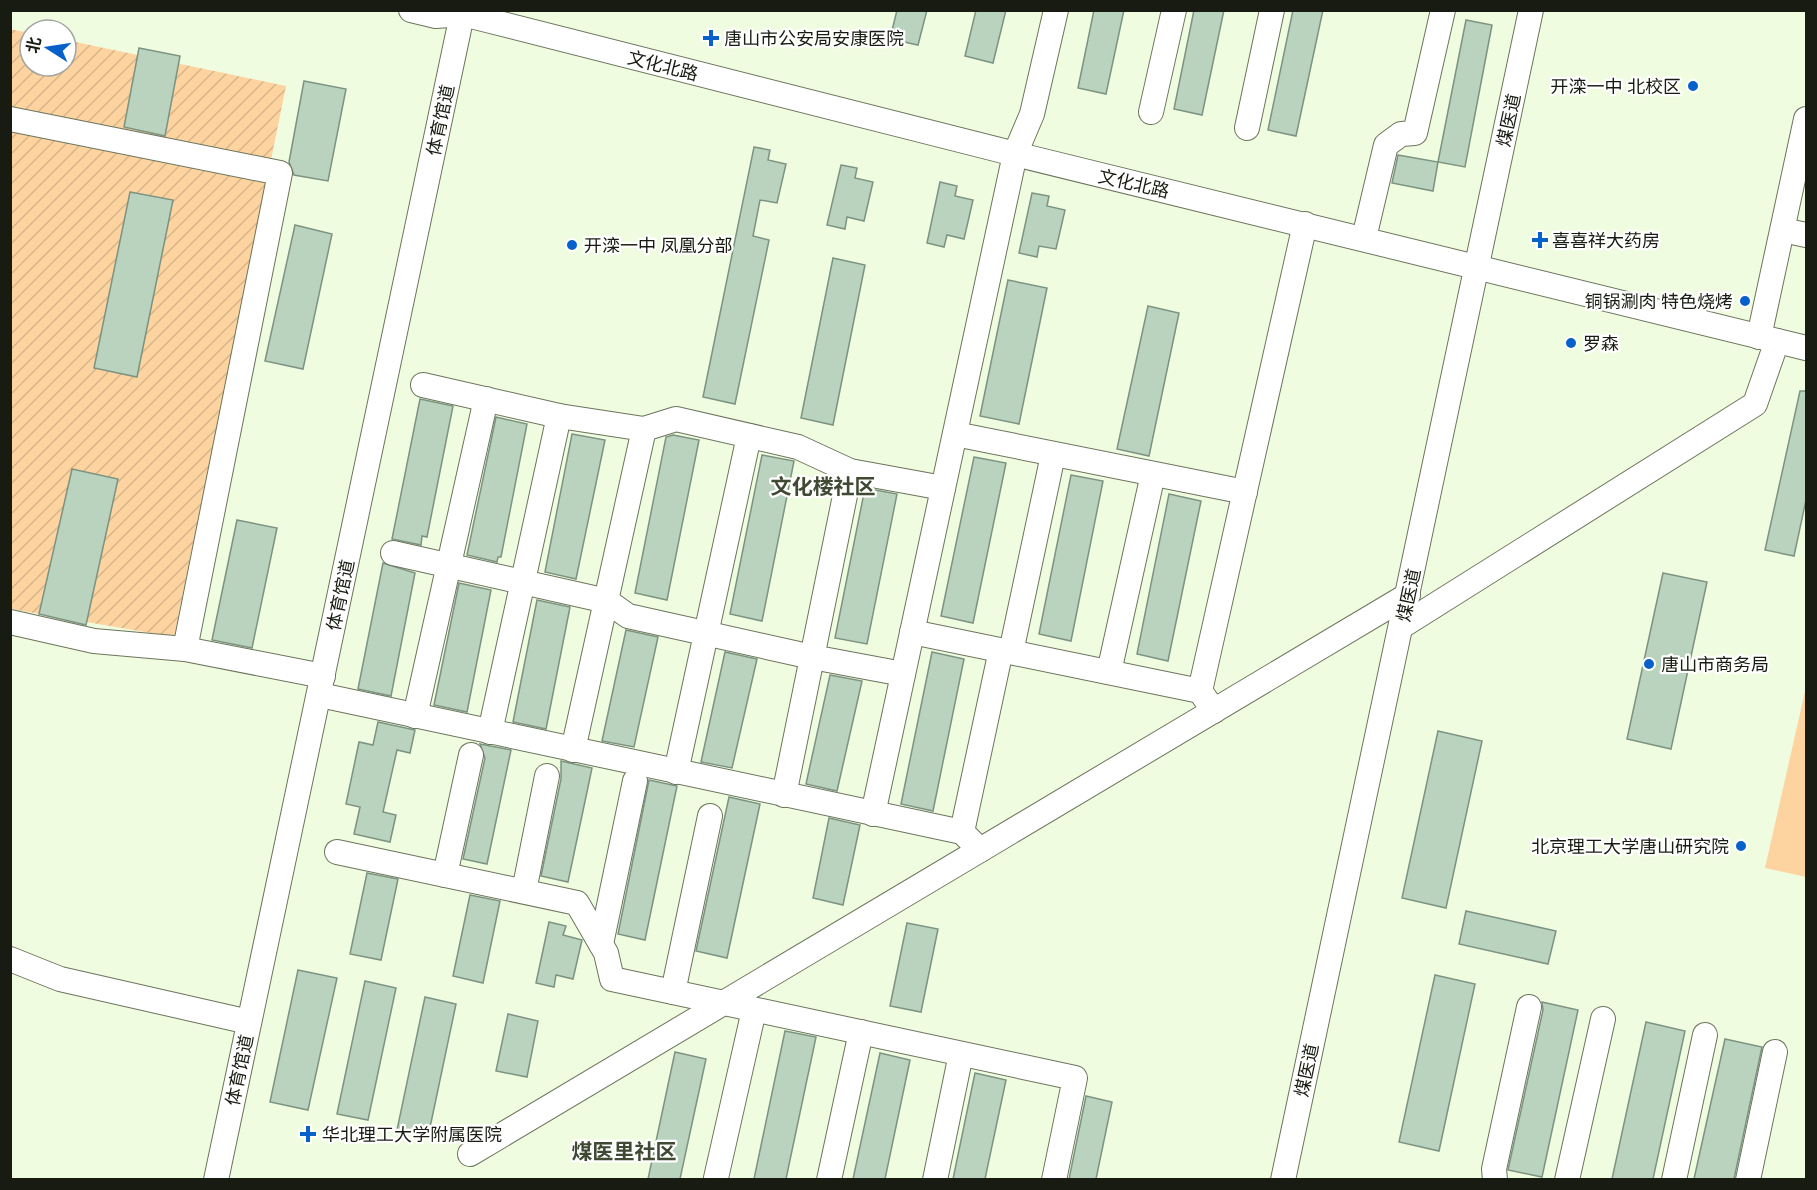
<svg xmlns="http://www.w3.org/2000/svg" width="1817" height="1190" viewBox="0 0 1817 1190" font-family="Lato,'Noto Sans SC',sans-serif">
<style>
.grass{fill:#fdd39f}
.garden{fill:url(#garden-furrows)}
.building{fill:#bad3bf;stroke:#7c9381;stroke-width:1.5}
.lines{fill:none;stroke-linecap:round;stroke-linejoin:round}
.minor-casing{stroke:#6b755c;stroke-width:26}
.minor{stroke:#fff;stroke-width:24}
.poi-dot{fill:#0860ca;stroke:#fff;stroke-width:2}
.labels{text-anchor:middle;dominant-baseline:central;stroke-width:4.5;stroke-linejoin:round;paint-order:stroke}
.poi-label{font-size:18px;fill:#171b11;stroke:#fff;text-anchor:start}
.street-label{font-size:18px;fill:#171b11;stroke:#fff}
.quarter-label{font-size:21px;font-weight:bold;fill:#404932;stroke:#fff}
</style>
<defs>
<pattern id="garden-furrows" width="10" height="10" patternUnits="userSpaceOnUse" patternTransform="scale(1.5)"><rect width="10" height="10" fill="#fdd39f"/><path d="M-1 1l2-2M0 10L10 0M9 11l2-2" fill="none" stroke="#d8b588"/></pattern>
</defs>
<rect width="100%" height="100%" fill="#f0fce0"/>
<!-- grass -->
<path class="grass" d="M1806 687V877L1765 868Z"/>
<!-- garden -->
<path class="garden" d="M10 29 30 33V66H66V40L286 86 174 637 11 609Z"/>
<!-- building -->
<g class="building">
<path d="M897 10H927L918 45 890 39Z"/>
<path d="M976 10H1006L993 63 965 56Z"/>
<path d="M1094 10H1124L1106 94 1078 88Z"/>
<path d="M1194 10H1224L1202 115 1174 109Z"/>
<path d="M1293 10H1323L1296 136 1268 130Z"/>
<path d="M1466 20 1492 25 1465 167 1438 162Z"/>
<path d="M139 48 180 56 165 136 124 127Z"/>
<path d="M304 81 346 89 328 181 294 175 289 162Z"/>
<path d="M754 147 770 150 768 160 786 164 777 203 760 200 753 236 769 240 735 404 703 397Z"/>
<path d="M1398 155 1438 162 1433 191 1392 183Z"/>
<path d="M841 165 857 168 855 178 873 182 864 221 847 217 845 229 827 225Z"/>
<path d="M940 182 957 186 955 196 973 200 964 239 947 235 944 247 927 243Z"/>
<path d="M130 192 173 200 137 377 94 368Z"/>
<path d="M1032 193 1049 196 1047 206 1065 210 1056 249 1039 246 1037 257 1019 253Z"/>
<path d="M295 225 332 234 303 369 265 361Z"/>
<path d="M833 258 865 265 833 425 801 418Z"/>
<path d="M1008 280 1047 288 1019 424 980 416Z"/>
<path d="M1148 306 1179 313 1149 456 1117 449Z"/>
<path d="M1800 391H1806V500L1794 556 1765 550Z"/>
<path d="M420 399 453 406 427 537 422 536 421 545 392 539Z"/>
<path d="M496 417 527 424 501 557H498L497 562 467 555Z"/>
<path d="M572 434 605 440 576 579 545 572Z"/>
<path d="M673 435 699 440 667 600 635 593 666 437Z"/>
<path d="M762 455 794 461 762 621 730 614Z"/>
<path d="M974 457 1006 463 973 623 941 616Z"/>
<path d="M72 469 118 479 86 625 39 614Z"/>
<path d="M1071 475 1103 481 1071 641 1039 634Z"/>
<path d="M865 488 897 494 867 644 835 638Z"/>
<path d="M1169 494 1201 501 1168 661 1137 654Z"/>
<path d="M237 520 277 528 252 648 212 640Z"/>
<path d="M383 563 415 573 391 696 358 689Z"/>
<path d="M1663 573 1707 582 1671 749 1627 739Z"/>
<path d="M459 583 491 590 467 712 434 705Z"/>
<path d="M537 600 570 607 546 729 513 722Z"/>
<path d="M626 630 658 637 634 747 602 741Z"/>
<path d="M725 652 757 659 732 768 701 762Z"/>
<path d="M932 652 964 659 933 811 901 804Z"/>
<path d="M830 675 862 681 837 791 806 784Z"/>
<path d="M378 722 415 730 410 753 397 750 383 812 396 815 390 842 354 834 360 807 346 804 359 742 373 745Z"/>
<path d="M1438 731 1482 741 1446 908 1402 898Z"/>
<path d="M480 744 511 750 487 864 463 859 485 758Z"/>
<path d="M561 761 592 768 568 882 541 876 561 779Z"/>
<path d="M649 780 677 786 645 940 618 934Z"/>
<path d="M729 797 760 804 727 958 696 951Z"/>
<path d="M829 818 860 825 843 905 813 898Z"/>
<path d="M367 873 398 879 381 960 350 954Z"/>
<path d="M470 895 500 901 483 983 453 976Z"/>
<path d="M1466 911 1556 931 1548 964 1459 944Z"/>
<path d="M549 922 566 926 563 935 582 940 573 979 556 975 554 987 536 983Z"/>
<path d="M907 923 938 929 921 1012 890 1006Z"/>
<path d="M298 970 337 978 308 1110 270 1102Z"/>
<path d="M1435 975 1475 984 1439 1151 1399 1142Z"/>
<path d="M365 981 396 988 368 1120 337 1114Z"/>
<path d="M425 997 456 1004 428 1137 397 1130Z"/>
<path d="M1542 1002 1578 1010 1542 1177 1508 1170 1543 1010Z"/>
<path d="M508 1014 538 1021 527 1077 496 1071Z"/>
<path d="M1646 1022 1685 1031 1653 1179H1612Z"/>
<path d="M785 1031 816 1037 786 1179H754Z"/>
<path d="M1725 1039 1762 1047 1734 1179H1694Z"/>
<path d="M675 1052 706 1059 680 1179H648Z"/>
<path d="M880 1053 910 1060 885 1179H853Z"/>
<path d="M975 1073 1006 1080 985 1179H953Z"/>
<path d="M1086 1096 1112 1102 1096 1179H1069Z"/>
</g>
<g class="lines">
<defs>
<g id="minor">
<path d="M411 10 436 16 463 14 1015 154 1806 348"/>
<path d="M1151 112 1174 10"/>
<path d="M10 119 280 173 185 649"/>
<path d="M1247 128 1272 10"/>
<path d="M1783 230 1806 235"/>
<path d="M1364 238 1386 145 1401 134 1415 133 1443 10"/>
<path d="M1759 337 1806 119"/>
<path d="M423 385 559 416 644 429"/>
<path d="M955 434 1245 492"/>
<path d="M393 553 607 601 628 616 812 657 903 674"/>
<path d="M10 622 94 641 185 649 323 676"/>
<path d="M1402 626 1755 404 1777 341"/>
<path d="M912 632 1200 691"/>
<path d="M1011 652 1053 455"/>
<path d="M1109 672 1153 474"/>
<path d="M320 695 962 832 980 850"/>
<path d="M1214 711 1200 691 1305 224"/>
<path d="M415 716 486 399"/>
<path d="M490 732 559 416"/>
<path d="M573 750 644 429 676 419 798 447 850 471 943 488"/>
<path d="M676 772 749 436"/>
<path d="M784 795 850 471"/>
<path d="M873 814 1015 154 1032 114 1056 10"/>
<path d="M962 832 1001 650"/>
<path d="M337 852 577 903 606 953 612 979 1075 1078 1054 1180"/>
<path d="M445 875 471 755"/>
<path d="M524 891 547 776"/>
<path d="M601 944 635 781"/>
<path d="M10 959 60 979 249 1022"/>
<path d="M673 992 710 816"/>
<path d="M470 1154 1408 595"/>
<path d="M716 1178 754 1010"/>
<path d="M216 1180 463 10"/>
<path d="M829 1180 861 1032"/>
<path d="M935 1180 961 1054"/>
<path d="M1283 1180 1531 10"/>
<path d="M1495 1180 1494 1169 1529 1007"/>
<path d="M1567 1180 1603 1019"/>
<path d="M1674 1180 1705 1035"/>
<path d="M1748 1180 1775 1052"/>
</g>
</defs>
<!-- minor casing -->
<use href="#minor" class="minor-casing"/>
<!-- minor -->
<use href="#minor" class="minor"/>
</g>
<!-- markers -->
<g class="poi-dot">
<path d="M708 29h6v6h6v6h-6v6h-6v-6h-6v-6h6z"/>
<circle cx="1693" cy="86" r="6"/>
<path d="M1537 231h6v6h6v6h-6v6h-6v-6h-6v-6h6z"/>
<circle cx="572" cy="245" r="6"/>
<circle cx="1745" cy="301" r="6"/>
<circle cx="1571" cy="343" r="6"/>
<circle cx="1649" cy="664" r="6"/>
<circle cx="1741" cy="846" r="6"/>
<path d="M305 1125h6v6h6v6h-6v6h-6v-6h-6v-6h6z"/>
</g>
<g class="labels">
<!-- poi labels -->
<g class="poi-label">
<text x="724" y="38">唐山市公安局安康医院</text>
<text x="1681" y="86" text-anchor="end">开滦一中 北校区</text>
<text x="1552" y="240">喜喜祥大药房</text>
<text x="584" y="245">开滦一中 凤凰分部</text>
<text x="1733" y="301" text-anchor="end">铜锅涮肉 特色烧烤</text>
<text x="1583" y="343">罗森</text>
<text x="1661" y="664">唐山市商务局</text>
<text x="1729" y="846" text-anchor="end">北京理工大学唐山研究院</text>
<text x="322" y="1134">华北理工大学附属医院</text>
</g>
<!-- street labels -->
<g class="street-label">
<text transform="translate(663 65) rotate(14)">文化北路</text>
<text transform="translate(440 120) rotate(-78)">体育馆道</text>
<text transform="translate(1508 120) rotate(-78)">煤医道</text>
<text transform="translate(1134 183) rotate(13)">文化北路</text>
<text transform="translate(340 595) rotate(-78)">体育馆道</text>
<text transform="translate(1408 595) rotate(-78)">煤医道</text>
<text transform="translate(239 1070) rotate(-78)">体育馆道</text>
<text transform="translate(1306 1070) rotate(-78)">煤医道</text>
</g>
<!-- quarter labels -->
<g class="quarter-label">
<text x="823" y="485">文化楼社区</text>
<text x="624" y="1150">煤医里社区</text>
</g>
</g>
<!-- border -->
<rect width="1817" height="1190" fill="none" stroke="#171b11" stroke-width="24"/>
<!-- north arrow -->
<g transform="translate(48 48) rotate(282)"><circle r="28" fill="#ffffff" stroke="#a2a4a0" stroke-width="1.5"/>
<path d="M0-4.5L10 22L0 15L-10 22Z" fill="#0860ca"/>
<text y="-9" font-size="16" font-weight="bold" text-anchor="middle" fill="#171b11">北</text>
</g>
</svg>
